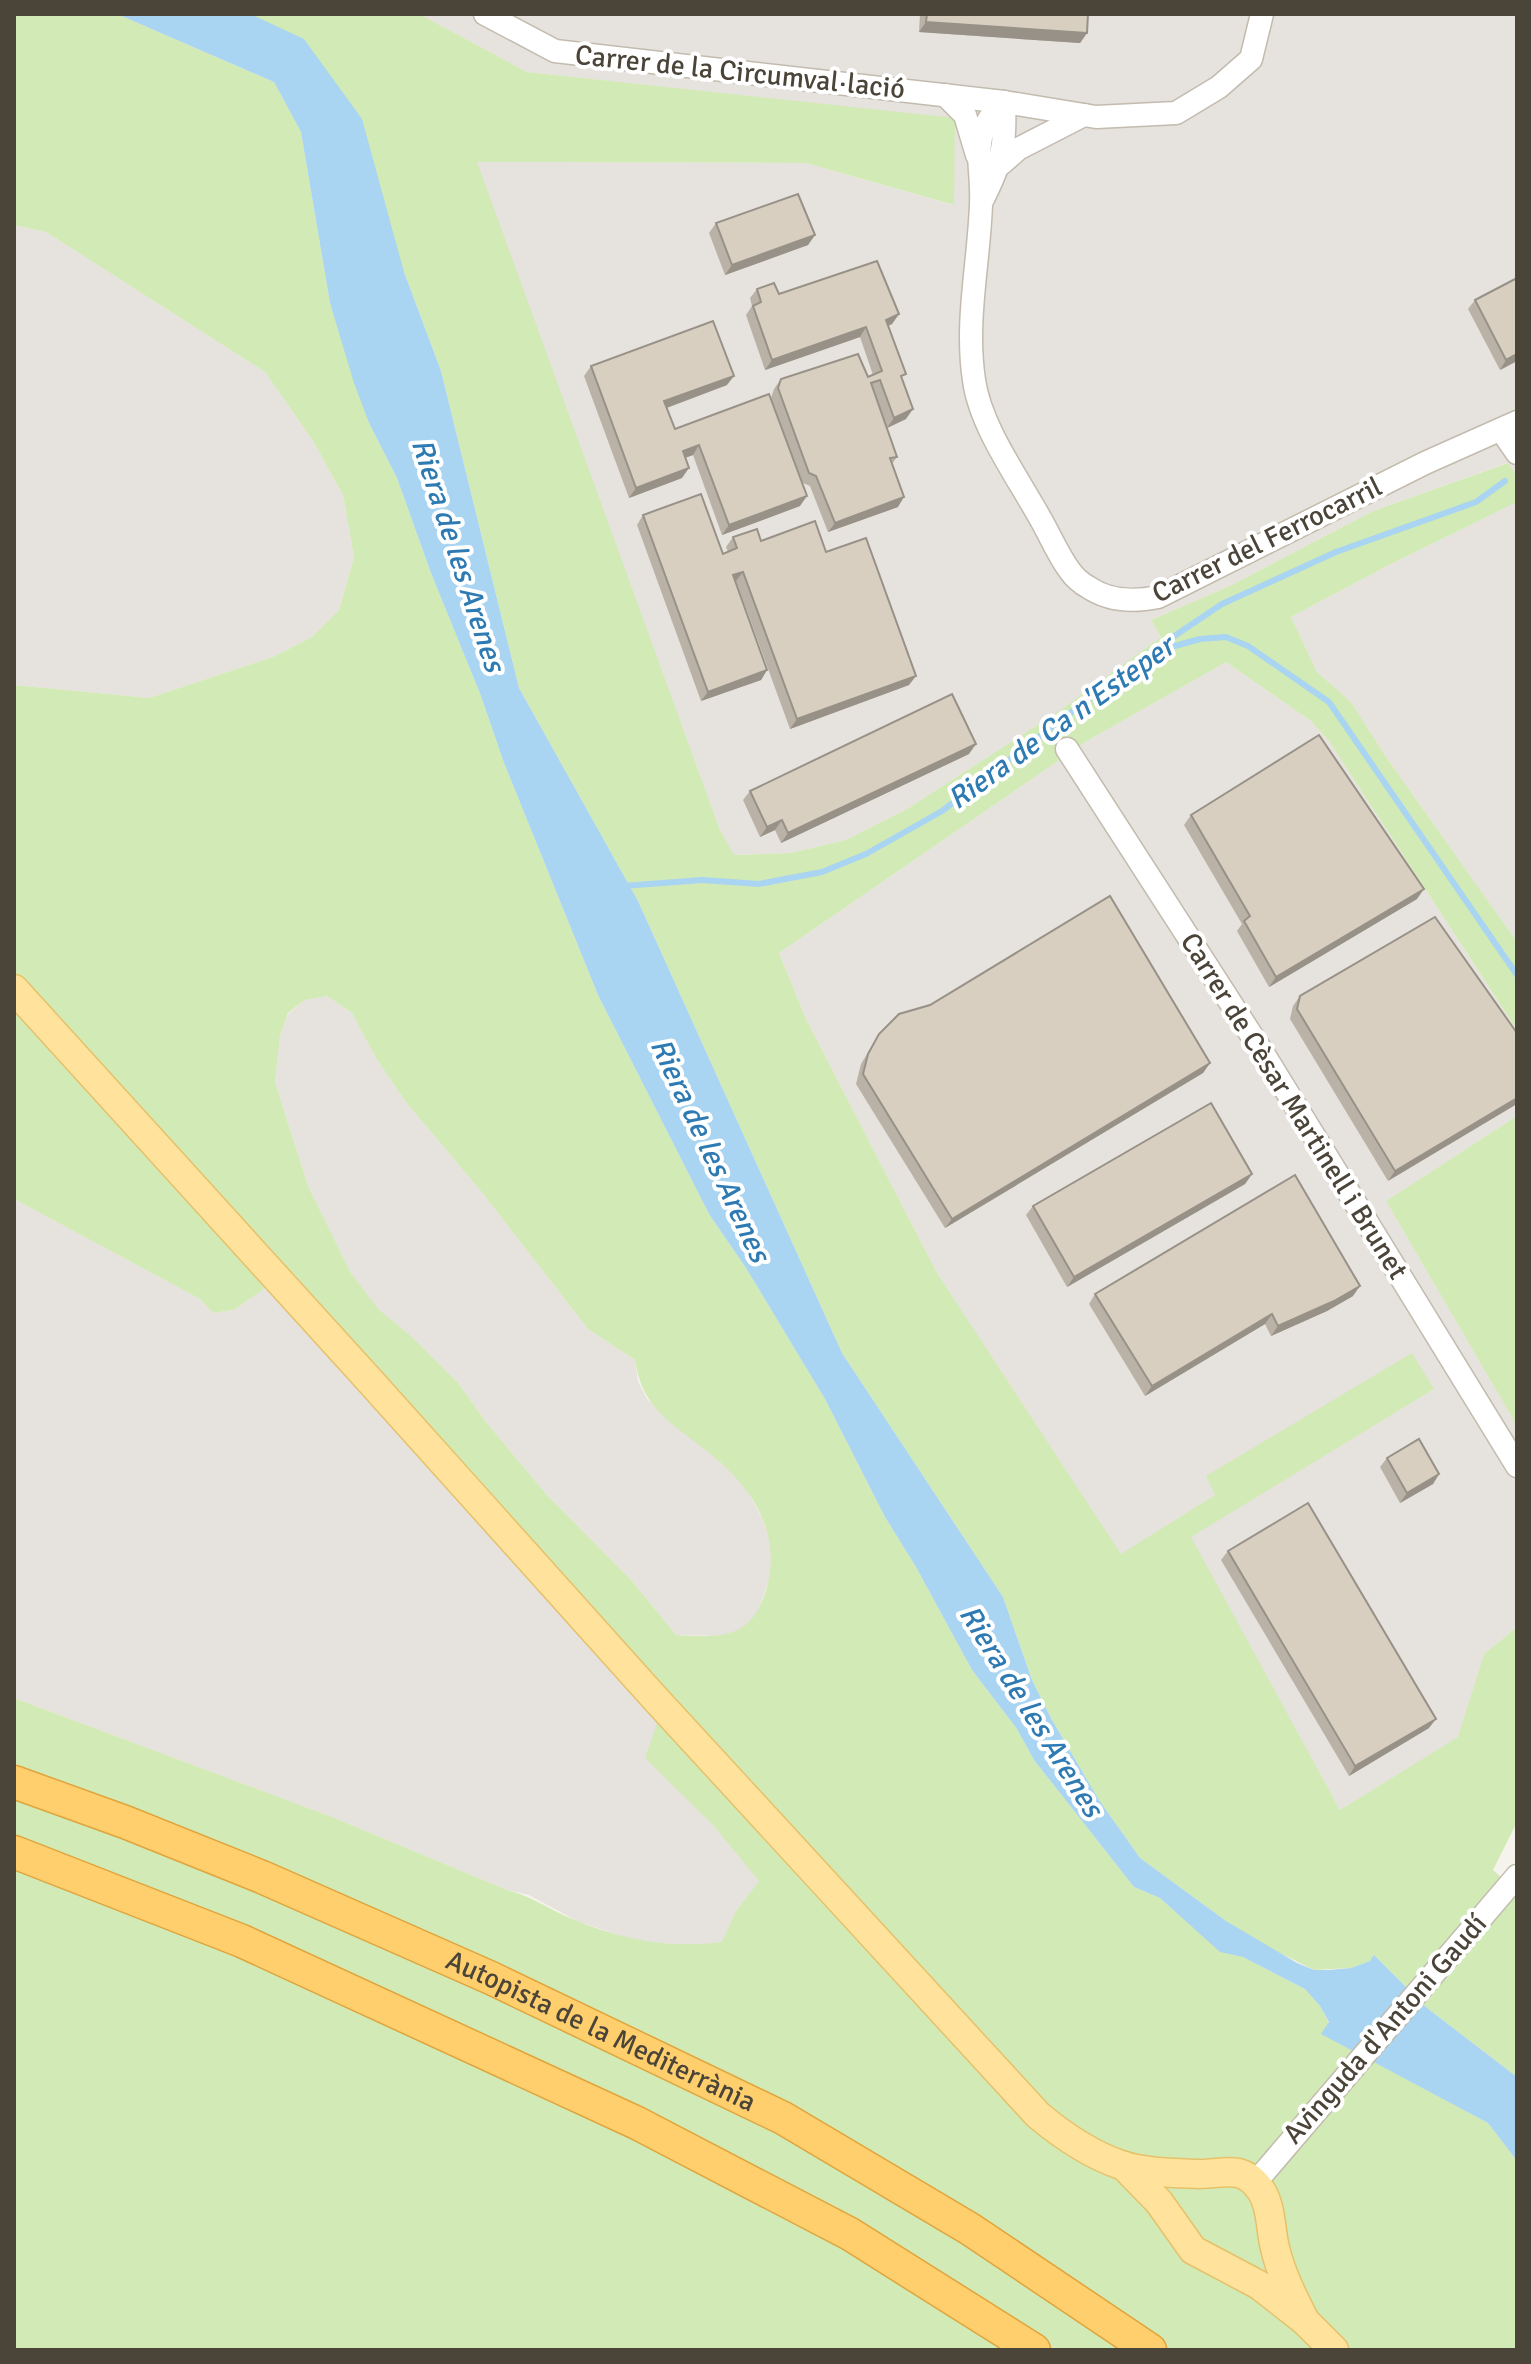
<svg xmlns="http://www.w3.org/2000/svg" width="1531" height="2364" viewBox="0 0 1531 2364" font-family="Signika,sans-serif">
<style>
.industrial{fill:#e6e2dd}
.green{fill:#d2eab5;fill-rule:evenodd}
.water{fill:#a9d4f2}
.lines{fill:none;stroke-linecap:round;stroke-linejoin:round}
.stream{stroke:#a9d4f2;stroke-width:6}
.minor-casing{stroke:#c2bbae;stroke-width:25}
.major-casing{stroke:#e6c16a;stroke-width:31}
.highway-casing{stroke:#e0a43c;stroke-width:35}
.minor{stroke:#fff;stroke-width:22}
.major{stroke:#ffe39c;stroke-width:28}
.highway{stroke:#ffcf6e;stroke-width:32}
.wall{fill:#bab2a6}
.shaded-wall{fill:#979187}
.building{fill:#d8cfc1;stroke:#979187;stroke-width:2}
.labels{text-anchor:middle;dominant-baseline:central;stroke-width:8;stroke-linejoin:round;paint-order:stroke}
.street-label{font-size:28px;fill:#4b4439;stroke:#fff}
.water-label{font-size:30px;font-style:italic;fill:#2e7ab2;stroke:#fff}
</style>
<rect width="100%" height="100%" fill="#f6f3ec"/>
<!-- industrial -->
<g class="industrial">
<path d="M419 14H1517V476L1507 463 1373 511 1232 585 1151 620 1161 637 1062 709 907 809 846 840 791 853 733 855 720 830 476 162 806 163 953 205 954 119 527 72Z"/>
<path d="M14 225 46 232 265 372 313 441 343 495 354 557 339 610 312 637 273 657 149 698 14 685Z"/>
<path d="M1517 502V942L1384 754 1351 702 1317 672 1291 617 1387 566Z"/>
<path d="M1226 662 1311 721 1329 741 1517 1030V1116L1386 1201 1517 1426V1627L1484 1654 1459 1737 1340 1810 1190 1537 1434 1389 1207 1476 1215 1495 1121 1555 937 1273 806 1019 779 953 1087 741Z"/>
<path d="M327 996 352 1013 376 1058 405 1101 480 1190 588 1329 635 1360 638 1381 647 1399 742 1481 763 1520 772 1545 773 1567 758 1612 744 1628 724 1636 676 1635 632 1581 546 1494 486 1422 459 1384 411 1336 377 1309 351 1273 308 1186 275 1082 280 1036 288 1014 305 1000Z"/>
<path d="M14 1199 200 1299 213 1313 234 1310 271 1284 659 1719 714 1826 760 1880 736 1911 723 1942 694 1946 648 1942 627 1938 577 1921 529 1895 507 1890 332 1817 14 1698Z"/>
</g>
<!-- green -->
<g class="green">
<path d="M14 14H117L274 82 301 132 330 303 369 423 397 478 431 573 481 696 504 763 598 995 709 1214 746 1268 825 1399 885 1517 916 1567 972 1670 1017 1729 1034 1760 1134 1887 1160 1898 1220 1951 1243 1957 1305 1989 1320 2006 1329 2023 1322 2034 1488 2123 1517 2161V2350H14V1698L332 1817 507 1890C532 1896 551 1911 575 1920 622 1940 672 1949 722 1942L736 1911 759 1881 714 1826 645 1758 659 1718 271 1284 234 1310 213 1313 200 1299 14 1199V685L149 698 273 657 312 637 339 610 354 557 343 495 313 441 265 372 46 232 14 225ZM327 996 352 1013 376 1058 405 1101 480 1190 588 1329 635 1360C642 1409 672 1423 708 1452 755 1489 786 1539 763 1599 747 1641 714 1637 676 1635L632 1581 546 1494 486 1422 459 1384 411 1336 378 1309 351 1273 308 1186 275 1082 280 1036 288 1013 305 1000Z"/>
<path d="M250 14H419L527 72 955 118 954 205 806 163 477 162 720 830 734 855 791 853 846 840 907 809 1062 709 1161 637 1151 620 1232 585 1373 511 1508 463 1517 476V502L1387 566 1291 617 1317 672 1351 702 1384 754 1517 942V1030L1329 741 1311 721 1226 662 1087 741 779 953 806 1019 937 1273 1121 1554 1215 1495 1206 1476 1412 1353 1434 1389 1191 1537 1340 1810 1458 1737 1484 1654 1517 1627V1822L1493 1870 1517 1891V2077L1427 2008 1375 1956 1370 1961 1351 1968 1314 1970 1264 1945 1226 1921 1140 1858 1099 1800 1052 1720 1032 1680 1003 1597 842 1353 638 901 519 688 441 371 404 272Z"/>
<path d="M1517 1116V1426L1386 1201Z"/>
</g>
<!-- water -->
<path class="water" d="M117 14H250L304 39 362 119 404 272 441 371 519 688 638 901 842 1353 1003 1597 1032 1680 1052 1720 1099 1800 1140 1858 1226 1921 1297 1963 1314 1970H1329L1351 1968 1370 1961 1374 1955 1427 2008 1517 2077V2161L1488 2123 1321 2034 1329 2022 1320 2006 1305 1989 1243 1957 1220 1952 1160 1898 1134 1887 1034 1760 1017 1729 972 1670 916 1567 885 1517 825 1399 746 1268 709 1214 598 995 504 763 481 696 431 573 397 478 369 423 354 383 330 303 301 132 274 82Z"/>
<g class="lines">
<!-- stream -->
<g class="stream">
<path d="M1157 651 1200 639 1226 637 1248 646 1329 702 1517 975"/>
<path d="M623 886 702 880 759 884 822 872 866 854 942 811 1149 653 1222 604 1336 552 1476 502 1505 481"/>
</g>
<defs>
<g id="minor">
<path d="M485 14 555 51 1004 102 1096 117 1176 113 1219 87 1251 59 1262 14"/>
<path d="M945 95 965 115 977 155"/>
<path d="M1004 102C967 136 983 160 981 204 979 263 965 321 974 380 980 426 1018 478 1040 518 1050 535 1058 555 1070 571 1074 577 1082 584 1088 587 1110 602 1134 602 1158 597L1425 463 1517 422"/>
<path d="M1001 164 1018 149 1084 115"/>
<path d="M982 201C1002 161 1006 147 1004 102"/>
<path d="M1501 430 1517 453"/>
<path d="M1067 749 1263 1053 1517 1466"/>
<path d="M1255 2183 1517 1876"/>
</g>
<g id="major">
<path d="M14 989 371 1382 652 1695 1038 2115C1063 2136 1089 2154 1121 2165 1144 2173 1176 2173 1200 2174 1224 2174 1242 2164 1260 2189 1272 2206 1270 2229 1275 2248 1281 2274 1293 2297 1305 2321"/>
<path d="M1124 2166 1159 2202 1193 2250 1259 2285 1305 2321 1334 2350"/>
</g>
<g id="highway">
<path id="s1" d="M14 1782 125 1822 262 1877 491 1978 783 2118 970 2229 1150 2350"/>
<path d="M14 1852 242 1941 637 2123 850 2234 1034 2350"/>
</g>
</defs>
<!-- minor casing -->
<use href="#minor" class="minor-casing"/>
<!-- major casing -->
<use href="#major" class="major-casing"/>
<!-- highway casing -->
<use href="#highway" class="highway-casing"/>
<!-- minor -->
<use href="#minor" class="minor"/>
<!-- major -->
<use href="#major" class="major"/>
<!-- highway -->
<use href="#highway" class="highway"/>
</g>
<!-- wall -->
<g class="wall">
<path d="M920 14H1088L1087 33 1080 43 919 32Z"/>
<path d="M716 223 815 235 808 245 725 275 709 233Z"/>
<path d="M757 289 779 294 899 314 892 324 888 326 902 379 906 419 887 428 897 457 892 464 898 507 828 532 810 486 803 483 771 398 774 389 781 379 868 377 873 375 860 337 765 370 746 315 752 306 750 298Z"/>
<path d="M1475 300 1517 361 1500 370 1468 309Z"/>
<path d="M591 366 727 385 667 408 675 429 800 506 722 535 693 455 685 458 682 478 629 498 584 376Z"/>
<path d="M643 515 723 554 728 552 726 547 733 537 826 552 909 685 790 729 736 581 767 670 761 680 701 701 637 525Z"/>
<path d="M969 754 781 843 775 830 760 837 743 800 750 791Z"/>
<path d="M1191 815 1417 899 1269 987 1237 931 1242 924 1184 825Z"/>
<path d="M1300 996 1517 1033 1388 1181 1290 1019 1293 1006Z"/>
<path d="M879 1034 1210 1063 1203 1073 945 1228 856 1084 861 1064Z"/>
<path d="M1252 1174 1245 1184 1067 1287 1026 1215 1033 1206Z"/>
<path d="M1095 1294 1353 1296 1327 1311 1271 1336 1265 1324 1145 1396 1089 1304Z"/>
<path d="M1387 1458 1439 1474 1433 1484 1400 1503 1380 1467Z"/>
<path d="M1228 1551 1429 1728 1349 1776 1221 1560Z"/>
</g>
<!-- shaded-wall -->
<g class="shaded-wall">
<path d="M926 22 1087 33 1080 43 919 32Z"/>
<path d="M815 235 808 245 725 275 732 265Z"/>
<path d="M899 314 892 324 879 330 886 320Z"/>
<path d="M866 327 860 337 765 370 772 360Z"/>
<path d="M1517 354V361L1500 370 1506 360Z"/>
<path d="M734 376 727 385 658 411 664 401Z"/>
<path d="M913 409 906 419 887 428 894 418Z"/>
<path d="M699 445 693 455 676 461 683 451Z"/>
<path d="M689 468 682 478 629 498 636 488Z"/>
<path d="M807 496 800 506 722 535 729 525Z"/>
<path d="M904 497 898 507 828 532 835 523Z"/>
<path d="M743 572 736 581 726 585 733 575Z"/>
<path d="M767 670 761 680 701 701 708 692Z"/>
<path d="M916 676 909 685 790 729 797 719Z"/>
<path d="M976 744 969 754 781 843 788 833Z"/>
<path d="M782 820 775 830 760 837 767 827Z"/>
<path d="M1424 889 1417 899 1269 987 1276 977Z"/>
<path d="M1210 1063 1203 1073 945 1228 952 1219Z"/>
<path d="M1517 1098V1104L1388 1181 1395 1171Z"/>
<path d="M1252 1174 1245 1184 1067 1287 1074 1277Z"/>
<path d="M1360 1286 1353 1296 1327 1311 1271 1336 1278 1326Z"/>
<path d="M1272 1314 1265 1324 1145 1396 1152 1386Z"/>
<path d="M1439 1474 1433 1484 1400 1503 1407 1493Z"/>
<path d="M1436 1719 1429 1728 1349 1776 1355 1766Z"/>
</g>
<!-- building -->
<g class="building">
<path d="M927 14H1088L1087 33 926 22Z"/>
<path d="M798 194 815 235 732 265 716 223Z"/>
<path d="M877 261 899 314 886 320 906 374 901 376 913 409 894 418 880 380 871 383 897 457 890 458 904 497 835 523 816 476 809 473 778 388 781 379 858 354 868 377 882 371 866 327 772 360 753 306 761 302 757 289 774 283 779 294Z"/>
<path d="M1517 278V354L1506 360 1475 300Z"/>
<path d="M713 321 734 376 664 401 675 429 769 394 807 496 729 525 699 445 683 451 689 468 636 488 591 366Z"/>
<path d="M701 494 723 554 737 548 733 537 757 529 761 541 815 521 826 552 866 538 916 676 797 719 743 572 733 575 767 670 708 692 643 515Z"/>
<path d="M952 694 976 744 788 833 782 820 767 827 750 791Z"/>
<path d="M1319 735 1424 889 1276 977 1244 921 1250 916 1191 815Z"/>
<path d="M1110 896 1210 1063 952 1219 863 1074 868 1054 879 1034 899 1014 930 1005Z"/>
<path d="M1435 917 1517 1033V1098L1395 1171 1297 1009 1300 996Z"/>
<path d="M1211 1103 1252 1174 1074 1277 1033 1206Z"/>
<path d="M1295 1175 1360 1286 1334 1301 1278 1326 1272 1314 1152 1386 1095 1294Z"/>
<path d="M1419 1439 1439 1474 1407 1493 1387 1458Z"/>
<path d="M1308 1503 1436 1719 1355 1766 1228 1551Z"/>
</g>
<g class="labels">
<!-- street labels -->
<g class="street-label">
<text transform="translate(740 72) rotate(6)">Carrer de la Circumval·lació</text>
<text transform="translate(1267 540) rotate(-26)">Carrer del Ferrocarril</text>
<text transform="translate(1294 1106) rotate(58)">Carrer de Cèsar Martinell i Brunet</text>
<text transform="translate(1385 2029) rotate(-49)">Avinguda d'Antoni Gaudí</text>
<text stroke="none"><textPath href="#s1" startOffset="638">Autopista de la Mediterrània</textPath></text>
</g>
<!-- water labels -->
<g class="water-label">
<text transform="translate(458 555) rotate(72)">Riera de les Arenes</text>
<text transform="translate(1061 723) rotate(-36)">Riera de Ca n'Esteper</text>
<text transform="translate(710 1150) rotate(65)">Riera de les Arenes</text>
<text transform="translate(1031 1711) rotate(58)">Riera de les Arenes</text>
</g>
</g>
<!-- border -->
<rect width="1531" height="2364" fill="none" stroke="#4b4439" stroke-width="32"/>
</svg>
